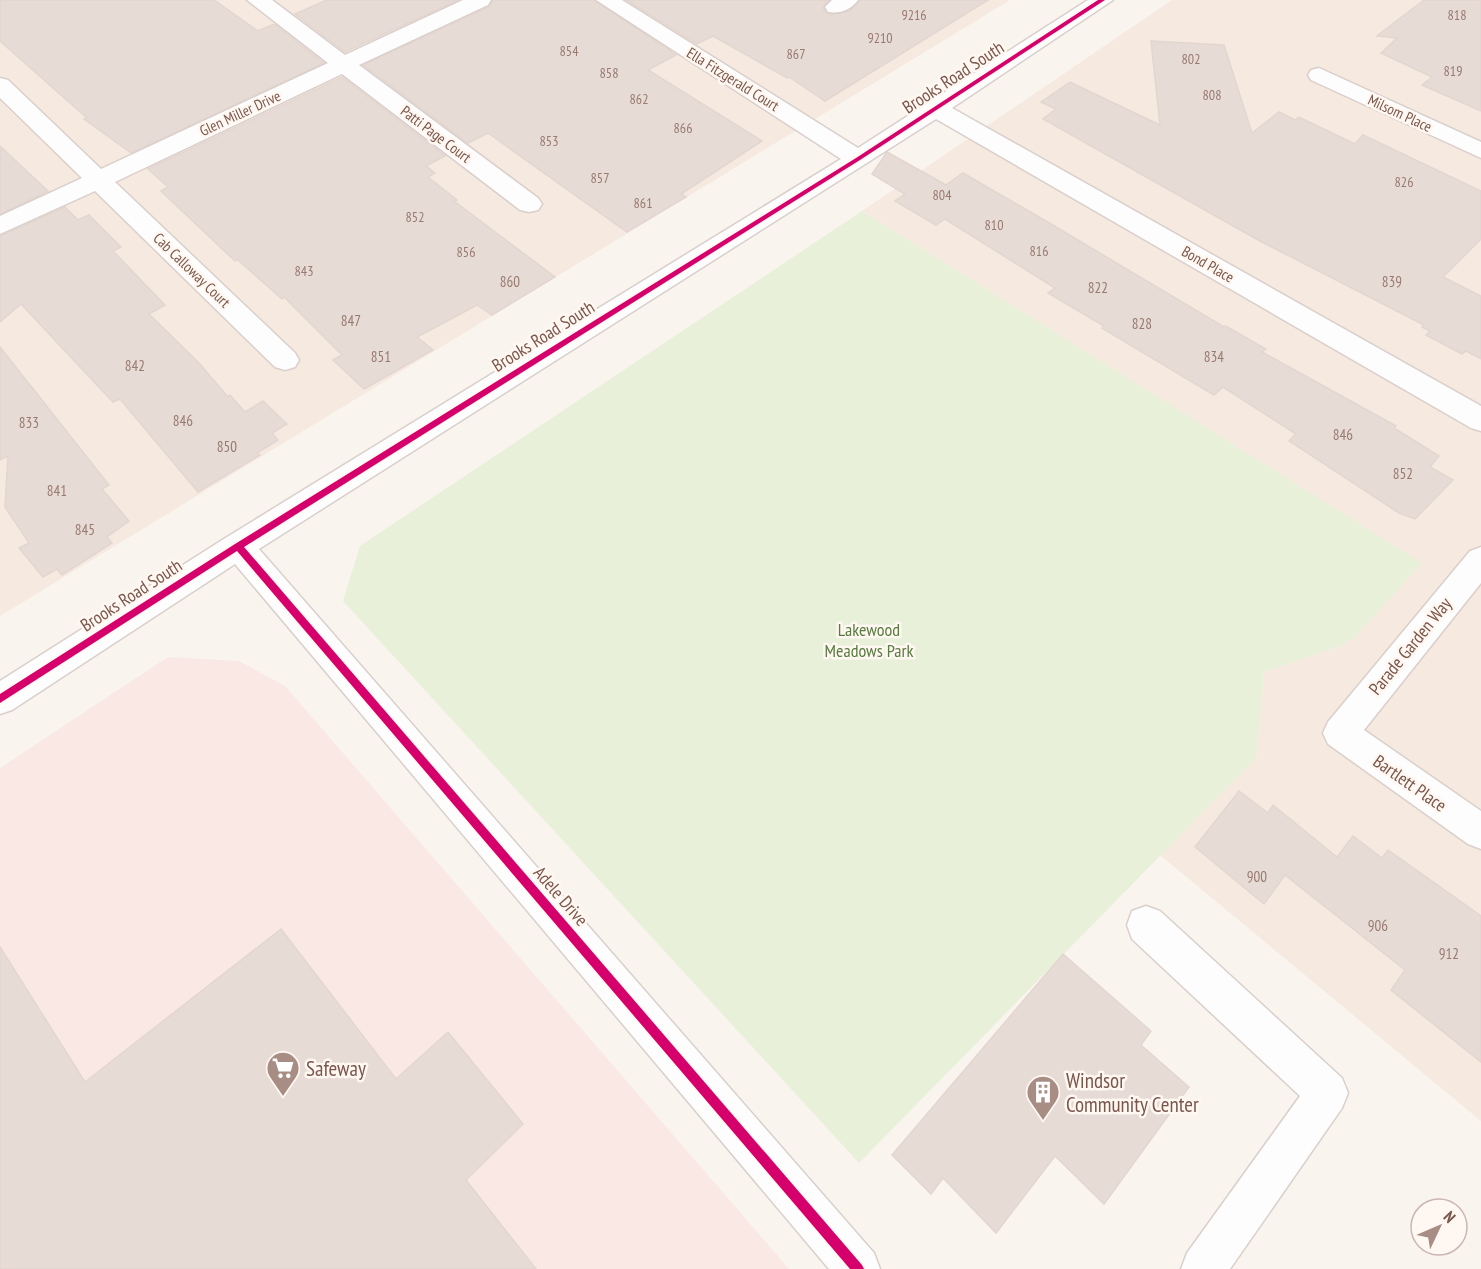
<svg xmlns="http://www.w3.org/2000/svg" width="1481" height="1269" viewBox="0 0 1481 1269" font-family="'PT Sans Narrow',sans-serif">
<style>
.residential{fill:#f6e9df}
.commercial{fill:#f9e8e3}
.green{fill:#e9f0d9}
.building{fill:#e7dbd6;stroke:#e3d6d0;stroke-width:1.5}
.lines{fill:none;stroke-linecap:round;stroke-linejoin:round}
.minor-casing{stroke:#d9cfcb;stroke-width:3}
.minor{fill:#fefdfd;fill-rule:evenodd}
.cycleway-casing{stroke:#fff8f2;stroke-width:4}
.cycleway{fill:#d6006c;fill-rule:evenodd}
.labels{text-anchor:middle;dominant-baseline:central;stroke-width:5;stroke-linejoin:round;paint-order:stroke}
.far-number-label{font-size:14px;fill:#987a70}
.far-street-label{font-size:15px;fill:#7b564b;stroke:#fff8f2}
.number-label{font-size:15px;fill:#987a70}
.street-label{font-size:18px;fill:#7b564b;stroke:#fff8f2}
.park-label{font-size:18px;fill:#587b3f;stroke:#fff8f2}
.near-poi-label{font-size:21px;fill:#7b564b;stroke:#fff8f2;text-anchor:start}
</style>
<rect width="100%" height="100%" fill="#faf4ef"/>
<!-- residential -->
<g class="residential">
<path d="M0 0H1010L0 616Z"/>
<path d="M1172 0H1481V1121L1160 855 1256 758 1264 672 1340 646 1354 638 1421 563 862 211Z"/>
</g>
<!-- commercial -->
<path class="commercial" d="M168 657 239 661 285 686 789 1269H0V768Z"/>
<!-- green -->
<path class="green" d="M862 211 1422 563 1354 638 1340 646 1264 672 1256 758 859 1163 343 601 360 546Z"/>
<!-- building -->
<g class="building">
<path d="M0 0H214L258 31 274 24 324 63 131 153 84 119 87 118 0 41Z"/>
<path d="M327 0H458L345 52 295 14Z"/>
<path d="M493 0H594L676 55 648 70 762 141 681 194 686 197 627 232 488 133 468 143 363 65 489 7Z"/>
<path d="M626 0H829L823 8 826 13 832 15 850 11 860 0H988L825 101 789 77 787 78 713 36 697 44Z"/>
<path d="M1424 0H1481V111L1422 85 1432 77 1381 53 1397 38 1377 36Z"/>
<path d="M1151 41 1224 45 1252 133 1279 112 1295 120 1299 117 1355 144 1363 135 1481 191V239L1443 277 1481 296V359L1466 351 1462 354 1426 335 1430 331 1422 327 1424 325 1260 241 1043 119 1056 109 1041 102 1070 82 1160 125Z"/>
<path d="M342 77 445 156 426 166 435 173 428 177 457 200 454 201 555 277 492 315 477 305 417 337 433 350 364 389 333 360 342 355 284 297 282 299 238 260 235 261 182 211 161 191 168 187 148 169Z"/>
<path d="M0 146 48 191 0 214Z"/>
<path d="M887 152 946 185 963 173 1046 221 1224 327 1226 326 1266 349 1262 352 1396 426 1394 428 1439 456 1430 467 1453 480 1415 519 1399 513 1289 441 1296 434 1223 387 1214 395 1102 328 1104 326 1048 293 1055 288 945 219 936 225 895 201 905 194 872 174Z"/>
<path d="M65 207 78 220 89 215 121 247 113 251 165 305 149 314 199 363 228 397 230 395 245 412 263 401 287 424 272 433 278 440 257 453 260 455 198 492 120 399 113 402 21 304 0 322V236Z"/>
<path d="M0 347 109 485 102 489 129 521 107 537 112 543 62 575 57 569 43 577 19 548 29 543 5 507 8 456 0 460Z"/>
<path d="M1239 791 1268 813 1273 805 1337 857 1353 836 1382 858 1388 850 1481 916V1062L1391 990 1405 970 1285 875 1264 904 1195 847Z"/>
<path d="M281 929 396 1079 448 1032 523 1124 466 1180 536 1269H0V947L85 1082Z"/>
<path d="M1063 954 1151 1031 1141 1045 1189 1087 1104 1204 1055 1156 996 1233 943 1178 931 1194 892 1155Z"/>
</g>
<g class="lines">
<defs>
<g id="minor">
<path d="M247 0H272L345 55 463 0H491L488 5 359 65 538 198 542 204 538 210 529 212 520 210 342 74 115 182 295 353 299 360 295 367 285 370 275 367 95 191 0 234V216L82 178 0 98V78L8 80 101 169 328 63Z"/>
<path d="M596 0H622L858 148 1088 0H1113L952 108 1481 406V431L1471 428 936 119 259 549 874 1253 880 1269H829L235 564 12 710 0 714V681L227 537 841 159Z"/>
<path d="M832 0H858C851 10 840 14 828 12L825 7Z"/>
<path d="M1319 68 1481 142V158L1311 80 1308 75 1311 70Z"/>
<path d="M1481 547V583L1364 730 1481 811V849L1468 844 1328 744 1323 733 1328 722 1470 551Z"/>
<path d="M1146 906 1160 911 1342 1078 1348 1093 1342 1108 1230 1269H1181L1187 1253 1300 1096 1132 939 1127 925 1132 911Z"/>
</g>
</defs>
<!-- minor casing -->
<use href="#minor" class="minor-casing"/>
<!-- minor -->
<use href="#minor" class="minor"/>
<defs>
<path id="cycleway" d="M1098 0H1105L860 160 244 547 862 1265 864 1269H850L237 551 0 703V694L235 544 856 158Z"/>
</defs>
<!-- cycleway casing -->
<use href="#cycleway" class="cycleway-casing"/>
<!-- cycleway -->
<use href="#cycleway" class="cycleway"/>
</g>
<!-- icons -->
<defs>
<symbol id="supermarket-pin" viewBox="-11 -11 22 30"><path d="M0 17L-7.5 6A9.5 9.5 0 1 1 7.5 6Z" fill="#a78d84" stroke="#fff8f2"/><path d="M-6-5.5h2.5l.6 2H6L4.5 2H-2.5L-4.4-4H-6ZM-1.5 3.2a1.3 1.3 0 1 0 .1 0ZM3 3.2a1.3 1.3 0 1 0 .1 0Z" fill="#fff"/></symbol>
<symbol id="building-pin" viewBox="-11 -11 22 30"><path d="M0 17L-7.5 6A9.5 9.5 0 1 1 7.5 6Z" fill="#a78d84" stroke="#fff8f2"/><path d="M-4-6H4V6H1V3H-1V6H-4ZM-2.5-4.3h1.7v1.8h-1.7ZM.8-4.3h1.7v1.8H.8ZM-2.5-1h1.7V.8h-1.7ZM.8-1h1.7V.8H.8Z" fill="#fff"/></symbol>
</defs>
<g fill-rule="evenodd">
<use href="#supermarket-pin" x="264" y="1049" width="38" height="52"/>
<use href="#building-pin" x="1024" y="1073" width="38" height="52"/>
</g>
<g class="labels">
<!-- far-number labels -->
<g class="far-number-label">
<text x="914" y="15">9216</text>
<text x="1457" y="15">818</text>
<text x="880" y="38">9210</text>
<text x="569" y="51">854</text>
<text x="796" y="54">867</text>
<text x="1191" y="59">802</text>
<text x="1453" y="71">819</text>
<text x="609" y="73">858</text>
<text x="1212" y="95">808</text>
<text x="639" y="99">862</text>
<text x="683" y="128">866</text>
<text x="549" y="141">853</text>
<text x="600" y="178">857</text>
<text x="1404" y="182">826</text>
<text x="942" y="195">804</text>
<text x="643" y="203">861</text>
<text x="415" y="217">852</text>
<text x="994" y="225">810</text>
<text x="1039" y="251">816</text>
<text x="466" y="252">856</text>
<text x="304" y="271">843</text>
</g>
<!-- far-street labels -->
<g class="far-street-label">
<text transform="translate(733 79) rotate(32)">Ella Fitzgerald Court</text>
<text transform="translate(240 113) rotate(-25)">Glen Miller Drive</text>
<text transform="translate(1400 113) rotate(25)">Milsom Place</text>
<text transform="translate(436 134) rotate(37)">Patti Page Court</text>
<text transform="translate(1208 264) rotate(30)">Bond Place</text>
<text transform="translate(192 270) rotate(44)">Cab Calloway Court</text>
</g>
<!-- number labels -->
<g class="number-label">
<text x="510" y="281">860</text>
<text x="1392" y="281">839</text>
<text x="1098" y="287">822</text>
<text x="351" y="320">847</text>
<text x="1142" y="323">828</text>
<text x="381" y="356">851</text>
<text x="1214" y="356">834</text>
<text x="135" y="365">842</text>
<text x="183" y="420">846</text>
<text x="29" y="422">833</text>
<text x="1343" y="434">846</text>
<text x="227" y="446">850</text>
<text x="1403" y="473">852</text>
<text x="57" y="490">841</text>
<text x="85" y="529">845</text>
<text x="1257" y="876">900</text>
<text x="1378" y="925">906</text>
<text x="1449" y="953">912</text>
</g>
<!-- street labels -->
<g class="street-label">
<text transform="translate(953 77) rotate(-33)">Brooks Road South</text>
<text transform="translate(543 336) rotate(-32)">Brooks Road South</text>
<text transform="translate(131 595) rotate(-33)">Brooks Road South</text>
<text transform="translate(1410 646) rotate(-51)">Parade Garden Way</text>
<text transform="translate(1410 783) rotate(35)">Bartlett Place</text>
<text transform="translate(561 896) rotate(49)">Adele Drive</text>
</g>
<!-- park labels -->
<g class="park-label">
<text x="869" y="629">Lakewood<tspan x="869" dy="21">Meadows Park</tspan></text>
</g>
<!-- near-poi labels -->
<g class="near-poi-label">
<text x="306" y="1068">Safeway</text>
<text x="1066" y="1080">Windsor<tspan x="1066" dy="24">Community Center</tspan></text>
</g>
</g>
<!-- north arrow -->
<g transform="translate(1439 1227) rotate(46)"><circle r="28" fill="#fff8f2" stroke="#cab7af" stroke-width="1.5"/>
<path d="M0-4.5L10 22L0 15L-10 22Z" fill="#a78d84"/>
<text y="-9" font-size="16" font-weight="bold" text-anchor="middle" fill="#7b564b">N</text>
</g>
</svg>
